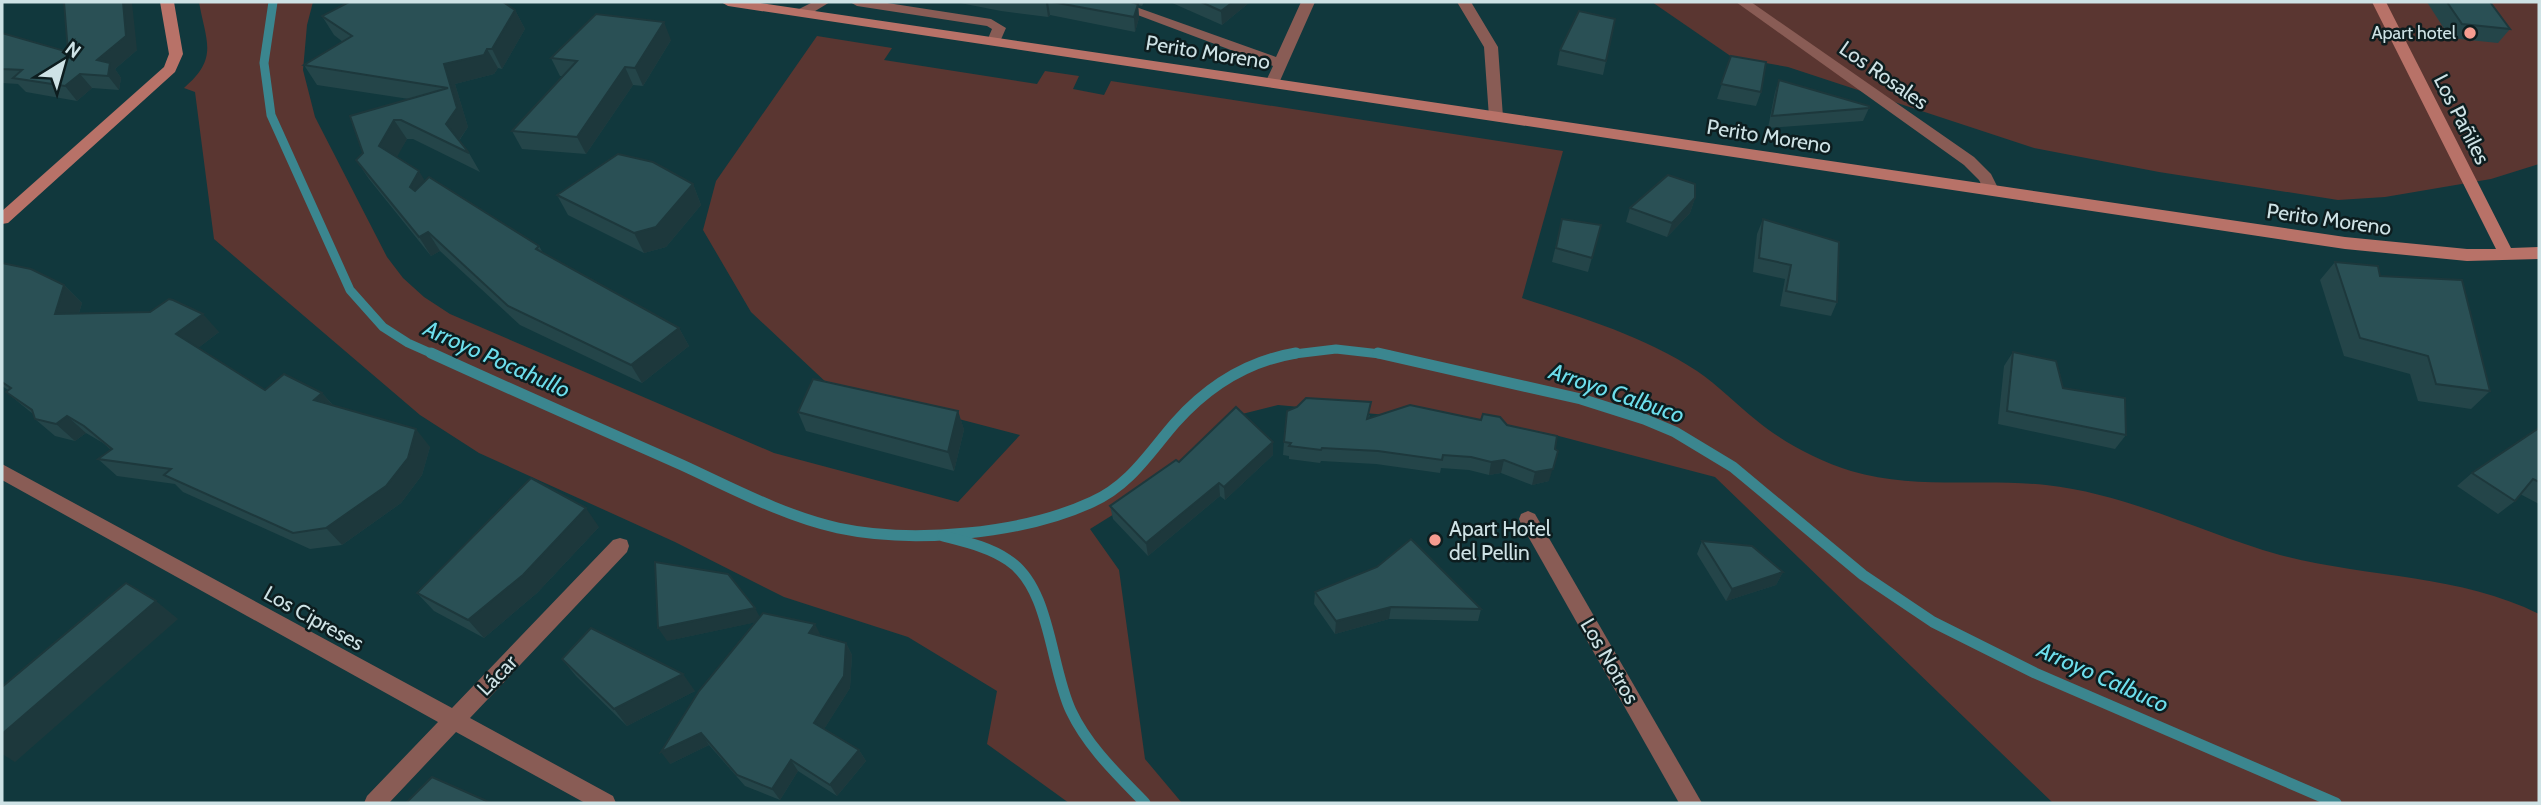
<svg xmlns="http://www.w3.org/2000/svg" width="2541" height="805" viewBox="0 0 2541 805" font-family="Cabin,sans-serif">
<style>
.green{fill:#5a3631}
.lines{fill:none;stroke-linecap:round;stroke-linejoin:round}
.stream-far1{stroke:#3b868f;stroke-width:9}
.stream{stroke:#3b868f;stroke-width:11}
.street{fill:#895c55;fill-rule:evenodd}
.secondary{fill:#b87268;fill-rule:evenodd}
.wall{fill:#244549}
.shaded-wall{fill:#1d383c}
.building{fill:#2a5055;stroke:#1d383c;stroke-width:2}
.poi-dot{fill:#f59c90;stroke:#0d1d1f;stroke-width:2.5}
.labels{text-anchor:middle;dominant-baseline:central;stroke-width:5;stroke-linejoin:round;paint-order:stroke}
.far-poi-label{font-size:18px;fill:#cee2e5;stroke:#0d1d1f;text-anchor:end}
.street-label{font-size:21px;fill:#cee2e5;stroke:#0d1d1f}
.poi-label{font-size:21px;fill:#cee2e5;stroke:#0d1d1f;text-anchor:start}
.water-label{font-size:23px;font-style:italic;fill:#6ddeec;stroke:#0d1d1f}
</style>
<rect width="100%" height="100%" fill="#11383d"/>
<!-- green -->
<g class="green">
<path d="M199 2H313L307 25 303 70 315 117 387 257 403 278 424 297 450 314 774 453 958 502 1020 435 829 385 751 312 703 230 716 181 817 36 892 48 884 60 1037 84 1045 71 1079 76 1073 89 1104 95 1111 81 1563 151 1522 298C1583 318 1644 336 1697 371 1719 386 1736 404 1756 420 1784 443 1816 460 1851 471 1916 490 1980 478 2046 485 2128 494 2202 533 2280 555 2366 578 2459 574 2539 614V803H2053L1715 477 1555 435 1506 426 1278 405 1242 414 1119 511 1090 529 1119 570 1145 759 1182 803H1069L987 744 997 691 908 637 784 597 675 542 479 453 420 415 214 239 195 92 184 88C219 58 206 42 199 2Z"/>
<path d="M1652 2H2539V164L2491 179 2385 197 2338 200 2159 172 2034 148 1788 67 1732 57Z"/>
</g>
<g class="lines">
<!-- stream-far1 -->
<g class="stream-far1">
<path d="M273 2 264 63 271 115 350 290 383 327 408 343 435 355"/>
<path d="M1286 355 1336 349 1389 355"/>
</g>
<!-- stream -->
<g class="stream">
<path d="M431 353C514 391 598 428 682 465 732 488 784 516 838 528 913 544 1023 534 1092 502 1130 485 1149 453 1175 423 1207 387 1248 361 1296 353"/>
<path d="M1378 353 1581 399 1644 419 1675 432 1733 467 1863 575 1933 622 2035 673 2336 803"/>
<path d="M943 536C966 542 989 547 1008 560 1051 588 1050 667 1071 711 1088 747 1118 775 1145 803"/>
</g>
<!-- street -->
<g class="street">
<path d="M813 2H830L807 16H797V10Z"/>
<path d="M850 2H881L991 19 1006 28 999 44 994 45 987 41 992 29 987 26 857 6Z"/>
<path d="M1103 2H1122L1276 57 1301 2H1315L1279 83 1272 87 1265 83 1273 66Z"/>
<path d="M1457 2H1471L1498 47 1503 117 1501 120H1491L1489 117 1484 47Z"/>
<path d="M1736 2H1751L1974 157 1991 174 1999 190 1996 194H1986L1979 180 1964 165Z"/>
<path d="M2 464 452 708 613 540 620 538 627 540 629 546 627 552 470 718 613 796 616 803H585L456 732 389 803H364L367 796 438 722 2 480Z"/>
<path d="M1528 511 1535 514 1702 803H1679L1521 524 1519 519 1521 514Z"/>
</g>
<!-- secondary -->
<g class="secondary">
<path d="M160 2H174L183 54 175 72 8 223 2 224V211L164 67 169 54Z"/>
<path d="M721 2H753L2345 237 2467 249H2496L2372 2H2386L2511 248 2539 247V259L2467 261 2345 249 728 6Z"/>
</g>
</g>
<!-- wall -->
<g class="wall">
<path d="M955 2H1144L1142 6 1138 5 1139 18 1135 32 1050 15 1048 17 1001 11Z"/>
<path d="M1170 2H1250L1222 25Z"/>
<path d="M2427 2H2490L2510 29 2498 43 2450 38Z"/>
<path d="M515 10 525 29 502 69 498 68 494 74 455 84 468 127 459 141 469 153 480 172 413 139H407L396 157 425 181 539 246 543 253 679 328 689 346 642 383 520 325 440 251 431 256 369 179 356 160 409 99 317 85 304 65 343 42 334 35 322 16Z"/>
<path d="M1615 19 1603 75 1557 65 1560 50Z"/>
<path d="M2 33 68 52 137 50 115 69 121 78 119 90 92 88 77 101 26 92 18 84 2 83Z"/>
<path d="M671 40 643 86 633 85 586 154 522 149 512 131 563 76H560L551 58Z"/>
<path d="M1731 56 1761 92 1756 106 1717 99Z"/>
<path d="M1779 80 1869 108 1863 121 1768 128 1775 92Z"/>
<path d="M693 184 701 205 666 247 644 253 568 215 557 195Z"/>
<path d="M1695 198 1690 213 1667 237 1626 222 1630 208Z"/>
<path d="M1562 219 1601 225 1588 272 1552 262Z"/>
<path d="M1763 219 1837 302 1831 316 1780 306 1785 279 1753 272 1757 234Z"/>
<path d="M2335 262 2380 276 2490 391 2471 409 2418 401 2410 374 2344 356 2320 280Z"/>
<path d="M2 263 64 285 82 303 79 313 219 332 198 348 265 390 322 393 333 405 430 447 422 475 401 503 342 545 310 549 183 492 175 484 117 476 98 459 111 450 103 443 86 433 75 441 55 436 35 419 33 414 6 392 8 390 2 386Z"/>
<path d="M2013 352 2126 435 2115 449 1998 424 2004 366Z"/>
<path d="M958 411 964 430 954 471 806 431 798 412Z"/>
<path d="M1370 415 1369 418 1481 420 1549 481 1532 485 1501 473 1489 475 1469 470 1441 468 1440 473 1376 464 1321 461 1320 463 1289 459V456L1283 455 1284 442Z"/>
<path d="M2539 428V504L2520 494 2515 501 2498 514 2457 486 2472 473Z"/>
<path d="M1273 442V455L1225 500 1220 496 1148 556 1113 519 1110 506 1179 462Z"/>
<path d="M599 527 537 593 484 638 434 611 417 593Z"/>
<path d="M1702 541 1783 572 1776 585 1726 601 1697 554Z"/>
<path d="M1315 592 1481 609 1478 621 1389 619 1335 634 1314 604Z"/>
<path d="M760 617 846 643 852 655 850 688 824 729 859 750 866 761 837 796 798 771 780 800 745 786 709 745 670 764 756 622 667 641Z"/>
<path d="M562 659 695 691 627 726 576 676Z"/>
</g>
<!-- shaded-wall -->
<g class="shaded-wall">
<path d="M123 2H132L137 50 115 69 121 78 119 90 108 76 97 60Z"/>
<path d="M1047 2H1048L1050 15 1048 17 1046 3Z"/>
<path d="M1233 2H1250L1222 25 1221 11Z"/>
<path d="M1138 4 1139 18 1135 32 1134 17Z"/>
<path d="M515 10 525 29 502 69 492 49Z"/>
<path d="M664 22 671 40 643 86 635 68Z"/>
<path d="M487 49 498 68 494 74 455 84 468 127 457 143 446 124 457 108 444 64Z"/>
<path d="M625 67 633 85 586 154 577 137Z"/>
<path d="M80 74 92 88 77 101 65 86Z"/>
<path d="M394 120 407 139 392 166 379 146Z"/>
<path d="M419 171 431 191 422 206 410 187Z"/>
<path d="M693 184 701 205 666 247 644 253 634 233Z"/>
<path d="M1695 198 1690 213 1667 237 1672 223Z"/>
<path d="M428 232 440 251 431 256 419 237Z"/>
<path d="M64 285 82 303 73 332 55 314Z"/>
<path d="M203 314 219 332 193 352 176 334Z"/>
<path d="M679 328 689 346 642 383 631 365Z"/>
<path d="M322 393 337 410 314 400Z"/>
<path d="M958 411 964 430 954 471 948 452Z"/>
<path d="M67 416 86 433 75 441 56 424Z"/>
<path d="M416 429 430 447 422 475 401 503 342 545 326 528Z"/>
<path d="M1273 442V455L1225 500 1224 487Z"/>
<path d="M1504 460 1501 473 1489 475 1491 462Z"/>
<path d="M1554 464 1549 481 1532 485 1535 472Z"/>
<path d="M1219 483 1220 496 1148 556 1146 543Z"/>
<path d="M586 508 599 527 537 593 484 638 468 620Z"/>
<path d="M1783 572 1776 585 1726 601 1732 589Z"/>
<path d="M156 601 178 619 15 762 2 754V734Z"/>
<path d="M1391 607 1389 619 1335 634 1336 621Z"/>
<path d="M755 608 762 621 667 641 658 628Z"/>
<path d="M815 624 821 636 809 633Z"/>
<path d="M846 643 852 655 850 688 821 734 814 723Z"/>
<path d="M683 674 695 691 627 726 614 709Z"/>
<path d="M701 733 709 745 670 764 661 752Z"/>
<path d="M859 750 866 761 837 796 830 785Z"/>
<path d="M791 760 798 771 780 800 772 789Z"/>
</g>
<!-- building -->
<g class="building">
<path d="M64 2H123L126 36 97 60 110 63 108 76 80 74 65 86 13 78 22 70 2 69V33L68 52Z"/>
<path d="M349 2H503L515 10 492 49H487L484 55 444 64 457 108 446 124 469 153 401 120H394L379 146 419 171 410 187 415 191 429 177 539 246 536 249 679 328 631 365 508 306 428 232 419 237 356 160 363 153 350 116 448 88 304 65 352 36 322 16Z"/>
<path d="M1052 2H1131L1138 4 1134 17Z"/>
<path d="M1201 2H1233L1221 11Z"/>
<path d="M2447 2H2490L2510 29 2462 24Z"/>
<path d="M1579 11 1615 19 1606 61 1560 50Z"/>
<path d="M596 14 664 22 635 68 625 67 577 137 512 131 577 61 551 58Z"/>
<path d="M1731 56 1766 62 1761 92 1721 84Z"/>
<path d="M1779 80 1869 106V108L1772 116Z"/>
<path d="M618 154 653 162 693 184 656 227 634 233 557 195Z"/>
<path d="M1668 175 1695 184V198L1672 223 1630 208Z"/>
<path d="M1562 219 1601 225 1592 258 1556 248Z"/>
<path d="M1763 219 1839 242 1837 302 1786 291 1791 265 1759 258Z"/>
<path d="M2335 262 2378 266 2380 276 2462 280 2490 391 2436 384 2428 356 2360 338Z"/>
<path d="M2 263 31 269 64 285 55 314 150 312 169 299 173 300 203 314 176 334 265 390 284 374 322 393 314 400 416 429 408 458 386 486 326 528 293 533 164 475 171 469 98 459 112 449 84 426 67 416 56 424 35 419 32 410 6 392 11 388 2 382Z"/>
<path d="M2013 352 2056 361 2063 388 2125 398 2126 435 2007 411Z"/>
<path d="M813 379 958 411 948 452 798 412Z"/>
<path d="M1306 398 1371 402 1367 419 1410 405 1481 420 1483 414 1500 417 1507 425 1557 436 1555 449 1558 451 1553 469 1535 472 1504 460 1491 462 1471 457 1443 455 1442 460 1378 451 1322 448 1321 450 1289 446 1291 443 1284 442 1287 411 1297 407Z"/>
<path d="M1236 407 1273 442 1224 487 1219 483 1146 543 1110 506 1176 460 1179 462Z"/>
<path d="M2539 428V482L2533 479 2515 501 2472 473Z"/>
<path d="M531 478 586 508 523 575 468 620 417 593Z"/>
<path d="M1411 539 1481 609 1391 607 1336 621 1315 592 1377 567Z"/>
<path d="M1702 541 1752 546 1783 572 1732 589Z"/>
<path d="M655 562 728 574 755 608 658 628Z"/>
<path d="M126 583 156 601 2 734V687Z"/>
<path d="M763 613 815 624 809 633 846 643 844 676 814 723 859 750 830 785 791 760 772 789 737 775 701 733 661 752 699 691Z"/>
<path d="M591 628 683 674 614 709 562 659Z"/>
<path d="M432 777 491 803H406Z"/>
</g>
<!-- markers -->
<g class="poi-dot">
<circle cx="2470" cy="33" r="7"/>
<circle cx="1435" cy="540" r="7"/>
</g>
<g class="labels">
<!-- far-poi labels -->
<g class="far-poi-label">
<text x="2456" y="33">Apart hotel</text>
</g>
<!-- street labels -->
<g class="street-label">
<text transform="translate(1208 52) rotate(9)">Perito Moreno</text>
<text transform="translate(1884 75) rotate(35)">Los Rosales</text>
<text transform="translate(2462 119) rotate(63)">Los Pañiles</text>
<text transform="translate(1769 136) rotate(9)">Perito Moreno</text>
<text transform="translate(2329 219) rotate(8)">Perito Moreno</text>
<text transform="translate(314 618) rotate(29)">Los Cipreses</text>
<text transform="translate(1610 661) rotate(60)">Los Notros</text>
<text transform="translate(497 675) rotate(-46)">Lácar</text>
</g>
<!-- poi labels -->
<g class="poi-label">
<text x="1449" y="528">Apart Hotel<tspan x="1449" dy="24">del Pellin</tspan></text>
</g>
<!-- water labels -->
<g class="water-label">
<text transform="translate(497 359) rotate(24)">Arroyo Pocahullo</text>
<text transform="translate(1617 393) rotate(19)">Arroyo Calbuco</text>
<text transform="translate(2103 677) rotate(24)">Arroyo Calbuco</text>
</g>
</g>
<!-- border -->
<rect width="2541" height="805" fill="none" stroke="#cee2e5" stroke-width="7"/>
<!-- north arrow -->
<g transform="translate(63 63) rotate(37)" stroke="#0d1d1f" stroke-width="5" paint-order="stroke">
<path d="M0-5L12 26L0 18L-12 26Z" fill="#cee2e5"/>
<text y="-10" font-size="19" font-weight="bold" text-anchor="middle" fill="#cee2e5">N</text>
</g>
</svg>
